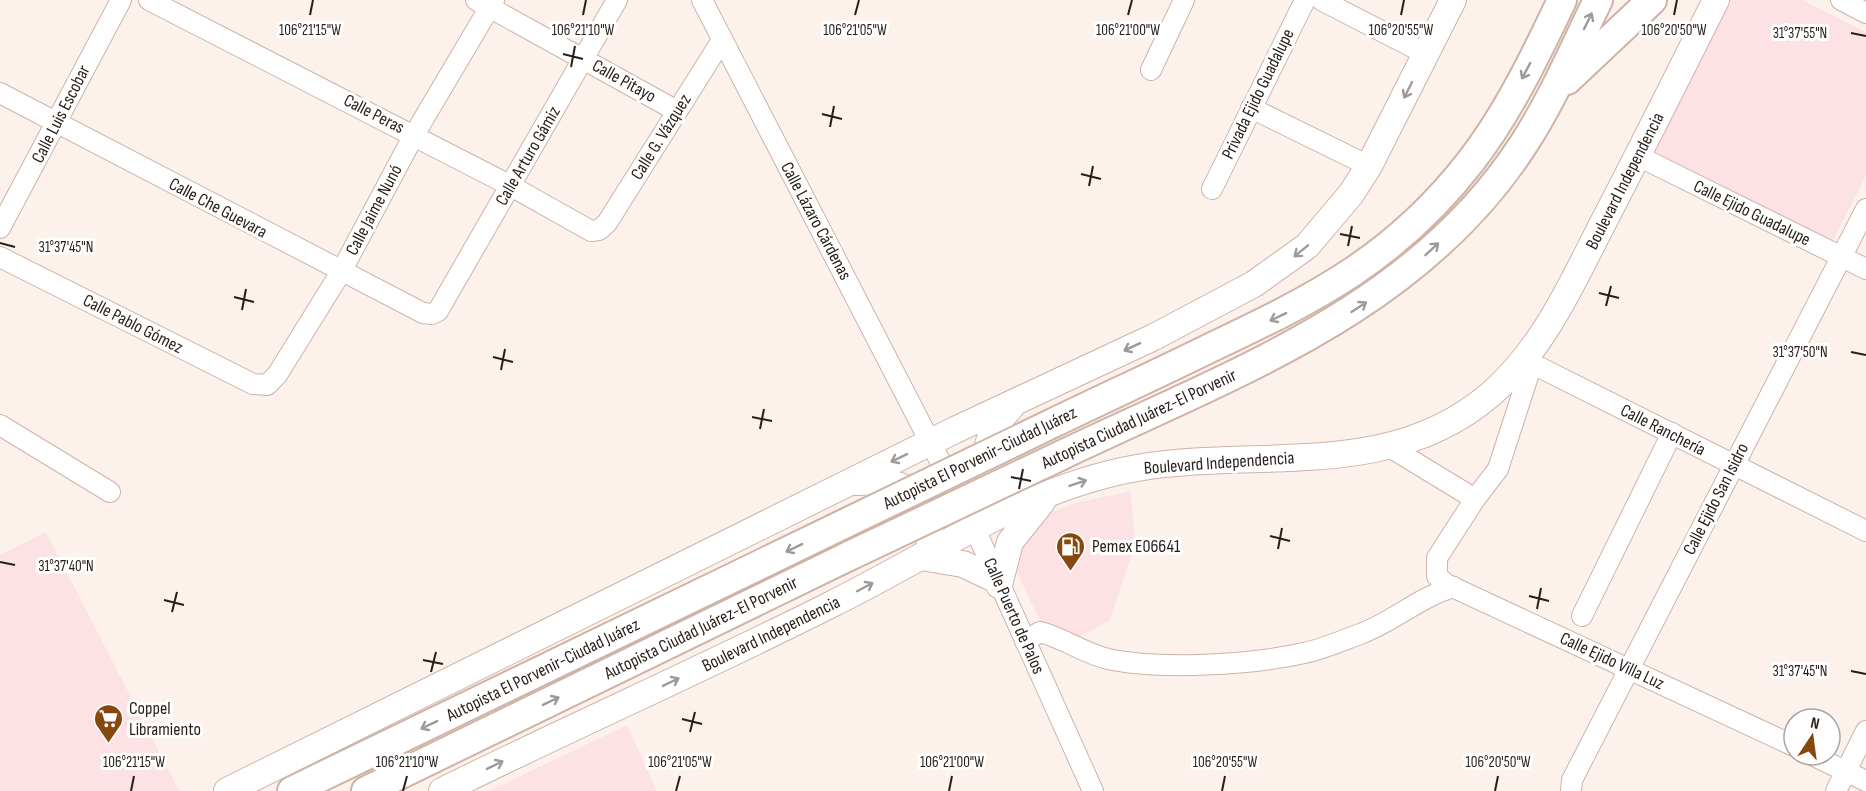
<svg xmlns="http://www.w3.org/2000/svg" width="1866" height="791" viewBox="0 0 1866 791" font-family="'Sofia Sans Condensed',sans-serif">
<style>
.commercial{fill:#fde2e5}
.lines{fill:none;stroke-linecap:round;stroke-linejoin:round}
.minor-casing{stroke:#ceb3a7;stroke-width:22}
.major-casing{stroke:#ceb3a7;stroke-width:28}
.highway-casing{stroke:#ceb3a7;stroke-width:32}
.minor{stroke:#fff;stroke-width:20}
.major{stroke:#fff;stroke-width:26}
.highway{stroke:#fff;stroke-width:28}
.highway-bridge-casing{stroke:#ceb3a7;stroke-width:32;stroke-linecap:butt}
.highway-bridge{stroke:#fff;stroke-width:28}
.oneway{stroke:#9e9a98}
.ticks{fill:none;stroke:#281e19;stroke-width:2}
.labels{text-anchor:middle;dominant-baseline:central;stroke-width:6;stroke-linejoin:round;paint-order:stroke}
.street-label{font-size:18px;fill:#281e19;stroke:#fff}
.poi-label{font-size:18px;fill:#281e19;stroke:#fff;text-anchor:start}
.ticks-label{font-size:15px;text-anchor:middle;fill:#281e19;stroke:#fff;stroke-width:6;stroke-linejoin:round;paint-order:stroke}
</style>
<rect width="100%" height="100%" fill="#fdf1ec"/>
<!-- commercial -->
<g class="commercial">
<path d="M1730 0H1802L1866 32V176L1832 242 1653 151Z"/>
<path d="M1131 491 1135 545 1110 620 1054 651 1013 564 1018 538 1041 516 1075 503Z"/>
<path d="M46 532 169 771 179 791H0V555Z"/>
<path d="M627 725 657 791H489Z"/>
</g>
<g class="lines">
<defs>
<g id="minor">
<path d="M149 0 511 186 591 231 599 230 607 223 722 40"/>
<path d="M476 0 677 111"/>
<path d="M702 0 975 529 1093 791"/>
<path d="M1321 0 1426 54"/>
<path d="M1841 0 1866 13"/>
<path d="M1151 70 1184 0"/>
<path d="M0 93 423 313 432 314 438 311 617 0"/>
<path d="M1251 108 1369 166"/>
<path d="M1638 156 1866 269"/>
<path d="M1212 189 1305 0"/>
<path d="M0 228 121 0"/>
<path d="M0 257 253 384 267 385 277 375 341 272 414 135 494 0"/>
<path d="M1525 360 1866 531"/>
<path d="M1532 364 1498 469 1475 499 1437 558V576L1446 584 1794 746"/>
<path d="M0 425 110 492"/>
<path d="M1388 446 1475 499"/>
<path d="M1582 616 1672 433"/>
<path d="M1025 641 1040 632C1064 638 1083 653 1108 659 1159 670 1252 665 1304 653 1323 649 1341 641 1360 634 1393 622 1419 597 1454 587"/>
<path d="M1812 755 1866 781"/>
<path d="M1571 791 1572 780 1866 209"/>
<path d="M1836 791 1866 731"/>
</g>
<g id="major">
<path d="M1011 407C982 438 974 471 1017 494"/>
<path d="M856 482C892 479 941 489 928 537"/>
<path d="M921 557 963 564 997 580"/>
<path d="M999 585 1010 542 1042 502"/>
<path d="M227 791 955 430 1154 337 1254 284 1307 246 1351 194 1369 166 1453 0"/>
<path d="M442 791C571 727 703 669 832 604 931 555 1027 487 1137 468 1258 447 1389 482 1491 394 1544 348 1572 283 1604 221 1642 148 1679 74 1716 0"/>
</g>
<g id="highway">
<path d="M1567 80 1652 0"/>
<path d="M1053 423C1105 398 1157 374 1208 349 1316 298 1396 258 1471 161 1508 113 1536 55 1562 0"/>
<path d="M1062 455C1231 374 1416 310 1523 145 1553 99 1574 49 1598 0"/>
<path d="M292 791 846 523"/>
<path d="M366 791 849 556"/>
</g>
</defs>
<!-- minor casing -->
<use href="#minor" class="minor-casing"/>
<!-- major casing -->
<use href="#major" class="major-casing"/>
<!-- highway casing -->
<use href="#highway" class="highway-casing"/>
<!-- minor -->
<use href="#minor" class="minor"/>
<!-- major -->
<use href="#major" class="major"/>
<!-- highway -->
<use href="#highway" class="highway"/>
<defs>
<g id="highway-bridge">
<path d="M846 523 1053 423"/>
<path d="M849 556 1062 455"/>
</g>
</defs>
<!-- highway-bridge casing -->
<use href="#highway-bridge" class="highway-bridge-casing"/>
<!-- highway-bridge -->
<use href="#highway-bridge" class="highway-bridge"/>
</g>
<!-- one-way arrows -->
<defs><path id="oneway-shaft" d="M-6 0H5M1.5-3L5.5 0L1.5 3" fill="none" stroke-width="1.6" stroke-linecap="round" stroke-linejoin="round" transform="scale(1.5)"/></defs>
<g class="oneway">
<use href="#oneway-shaft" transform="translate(1588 21) rotate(-64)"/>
<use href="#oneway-shaft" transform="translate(1526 71) rotate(118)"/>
<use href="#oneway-shaft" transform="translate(1408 90) rotate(117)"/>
<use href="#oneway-shaft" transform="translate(1432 249) rotate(-43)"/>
<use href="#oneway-shaft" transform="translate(1301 251) rotate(141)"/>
<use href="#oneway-shaft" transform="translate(1359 307) rotate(-33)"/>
<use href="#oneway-shaft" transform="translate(1278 317) rotate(154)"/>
<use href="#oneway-shaft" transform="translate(1132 347) rotate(155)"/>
<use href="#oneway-shaft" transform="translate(899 458) rotate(154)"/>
<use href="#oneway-shaft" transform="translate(1078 483) rotate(-19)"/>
<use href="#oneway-shaft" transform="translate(794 548) rotate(154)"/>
<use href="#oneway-shaft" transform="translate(865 587) rotate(-28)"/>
<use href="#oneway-shaft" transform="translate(671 682) rotate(-26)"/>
<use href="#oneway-shaft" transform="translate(551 701) rotate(-26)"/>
<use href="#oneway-shaft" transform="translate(429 725) rotate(154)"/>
<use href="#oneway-shaft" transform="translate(495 765) rotate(-26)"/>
</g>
<!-- ticks -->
<path class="ticks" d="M310 15 313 0M583 15 586 0M855 15 859 0M1128 15 1132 0M1401 15 1404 0M1674 15 1677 0M1851 33 1866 36M563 54 583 59M571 67 575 46M822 114 842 119M830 127 834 106M1081 174 1101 179M1089 186 1093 166M1340 234 1360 238M0 243 15 247M1348 246 1352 226M1599 293 1619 298M234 297 254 302M1606 306 1611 286M242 310 246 289M1851 352 1866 355M493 357 513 362M501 370 505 349M752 417 772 421M760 429 764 409M1011 477 1031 481M1019 489 1023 469M1270 536 1290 541M1278 549 1282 528M0 562 15 565M1529 596 1549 601M164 600 184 605M1537 609 1541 588M172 612 177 592M423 660 443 664M1851 671 1866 674M431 672 436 652M682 719 702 724M690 732 695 712M131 791 134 776M403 791 407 776M676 791 680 776M949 791 952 776M1222 791 1225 776M1495 791 1498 776"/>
<!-- icons -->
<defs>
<symbol id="fuel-pin" viewBox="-11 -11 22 30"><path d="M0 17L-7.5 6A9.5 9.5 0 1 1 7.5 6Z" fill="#87480d" stroke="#fff"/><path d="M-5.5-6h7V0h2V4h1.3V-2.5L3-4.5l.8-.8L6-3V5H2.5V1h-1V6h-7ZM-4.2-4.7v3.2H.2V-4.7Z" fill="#fff"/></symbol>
<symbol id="supermarket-pin" viewBox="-11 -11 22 30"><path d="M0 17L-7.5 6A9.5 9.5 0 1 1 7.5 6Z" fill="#87480d" stroke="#fff"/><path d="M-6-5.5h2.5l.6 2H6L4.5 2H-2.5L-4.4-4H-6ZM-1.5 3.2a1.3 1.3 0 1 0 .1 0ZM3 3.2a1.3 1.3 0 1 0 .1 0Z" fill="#fff"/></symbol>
</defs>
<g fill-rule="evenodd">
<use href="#fuel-pin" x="1054" y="530" width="33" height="45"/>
<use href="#supermarket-pin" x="92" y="702" width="33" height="45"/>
</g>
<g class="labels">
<!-- street labels -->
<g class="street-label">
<text transform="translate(624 81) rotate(29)">Calle Pitayo</text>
<text transform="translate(1258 94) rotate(-64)">Privada Ejido Guadalupe</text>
<text transform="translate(61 114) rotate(-63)">Calle Luis Escobar</text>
<text transform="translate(374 114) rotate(27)">Calle Peras</text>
<text transform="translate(661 137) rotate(-58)">Calle G. Vázquez</text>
<text transform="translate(528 156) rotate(-60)">Calle Arturo Gámiz</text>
<text transform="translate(1625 181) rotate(-63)">Boulevard Independencia</text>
<text transform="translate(218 208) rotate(28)">Calle Che Guevara</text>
<text transform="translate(374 210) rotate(-62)">Calle Jaime Nunó</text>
<text transform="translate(1752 213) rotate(26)">Calle Ejido Guadalupe</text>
<text transform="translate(816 221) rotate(62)">Calle Lázaro Cárdenas</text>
<text transform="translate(133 324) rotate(27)">Calle Pablo Gómez</text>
<text transform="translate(1139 419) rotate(-25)">Autopista Ciudad Juárez-El Porvenir</text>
<text transform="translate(1663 430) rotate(27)">Calle Ranchería</text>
<text transform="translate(980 458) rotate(-26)">Autopista El Porvenir-Ciudad Juárez</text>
<text transform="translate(1219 463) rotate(-4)">Boulevard Independencia</text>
<text transform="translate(1716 499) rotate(-63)">Calle Ejido San Isidro</text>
<text transform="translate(1014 616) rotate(66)">Calle Puerto de Palos</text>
<text transform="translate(701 628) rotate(-26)">Autopista Ciudad Juárez-El Porvenir</text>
<text transform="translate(771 634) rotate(-26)">Boulevard Independencia</text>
<text transform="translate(1612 661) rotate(25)">Calle Ejido Villa Luz</text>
<text transform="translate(543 670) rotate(-26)">Autopista El Porvenir-Ciudad Juárez</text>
</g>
<!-- poi labels -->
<g class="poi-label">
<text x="1092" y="546">Pemex E06641</text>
<text x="129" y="708">Coppel<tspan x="129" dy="21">Libramiento</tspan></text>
</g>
</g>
<g class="ticks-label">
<text x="310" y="35">106°21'15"W</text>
<text x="583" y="35">106°21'10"W</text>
<text x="855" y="35">106°21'05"W</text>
<text x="1128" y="35">106°21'00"W</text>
<text x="1401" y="35">106°20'55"W</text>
<text x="1674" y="35">106°20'50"W</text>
<text x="1800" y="38">31°37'55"N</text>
<text x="66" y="252">31°37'45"N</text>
<text x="1800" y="357">31°37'50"N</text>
<text x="66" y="571">31°37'40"N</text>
<text x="1800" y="676">31°37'45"N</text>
<text x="134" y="767">106°21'15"W</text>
<text x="407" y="767">106°21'10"W</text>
<text x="680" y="767">106°21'05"W</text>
<text x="952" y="767">106°21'00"W</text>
<text x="1225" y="767">106°20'55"W</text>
<text x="1498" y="767">106°20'50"W</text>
</g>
<!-- north arrow -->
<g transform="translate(1812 737) rotate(13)"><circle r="28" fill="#ffffff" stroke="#a9a5a3" stroke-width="1.5"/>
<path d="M0-4.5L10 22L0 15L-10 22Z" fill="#87480d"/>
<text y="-9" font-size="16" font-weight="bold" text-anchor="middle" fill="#281e19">N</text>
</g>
</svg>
